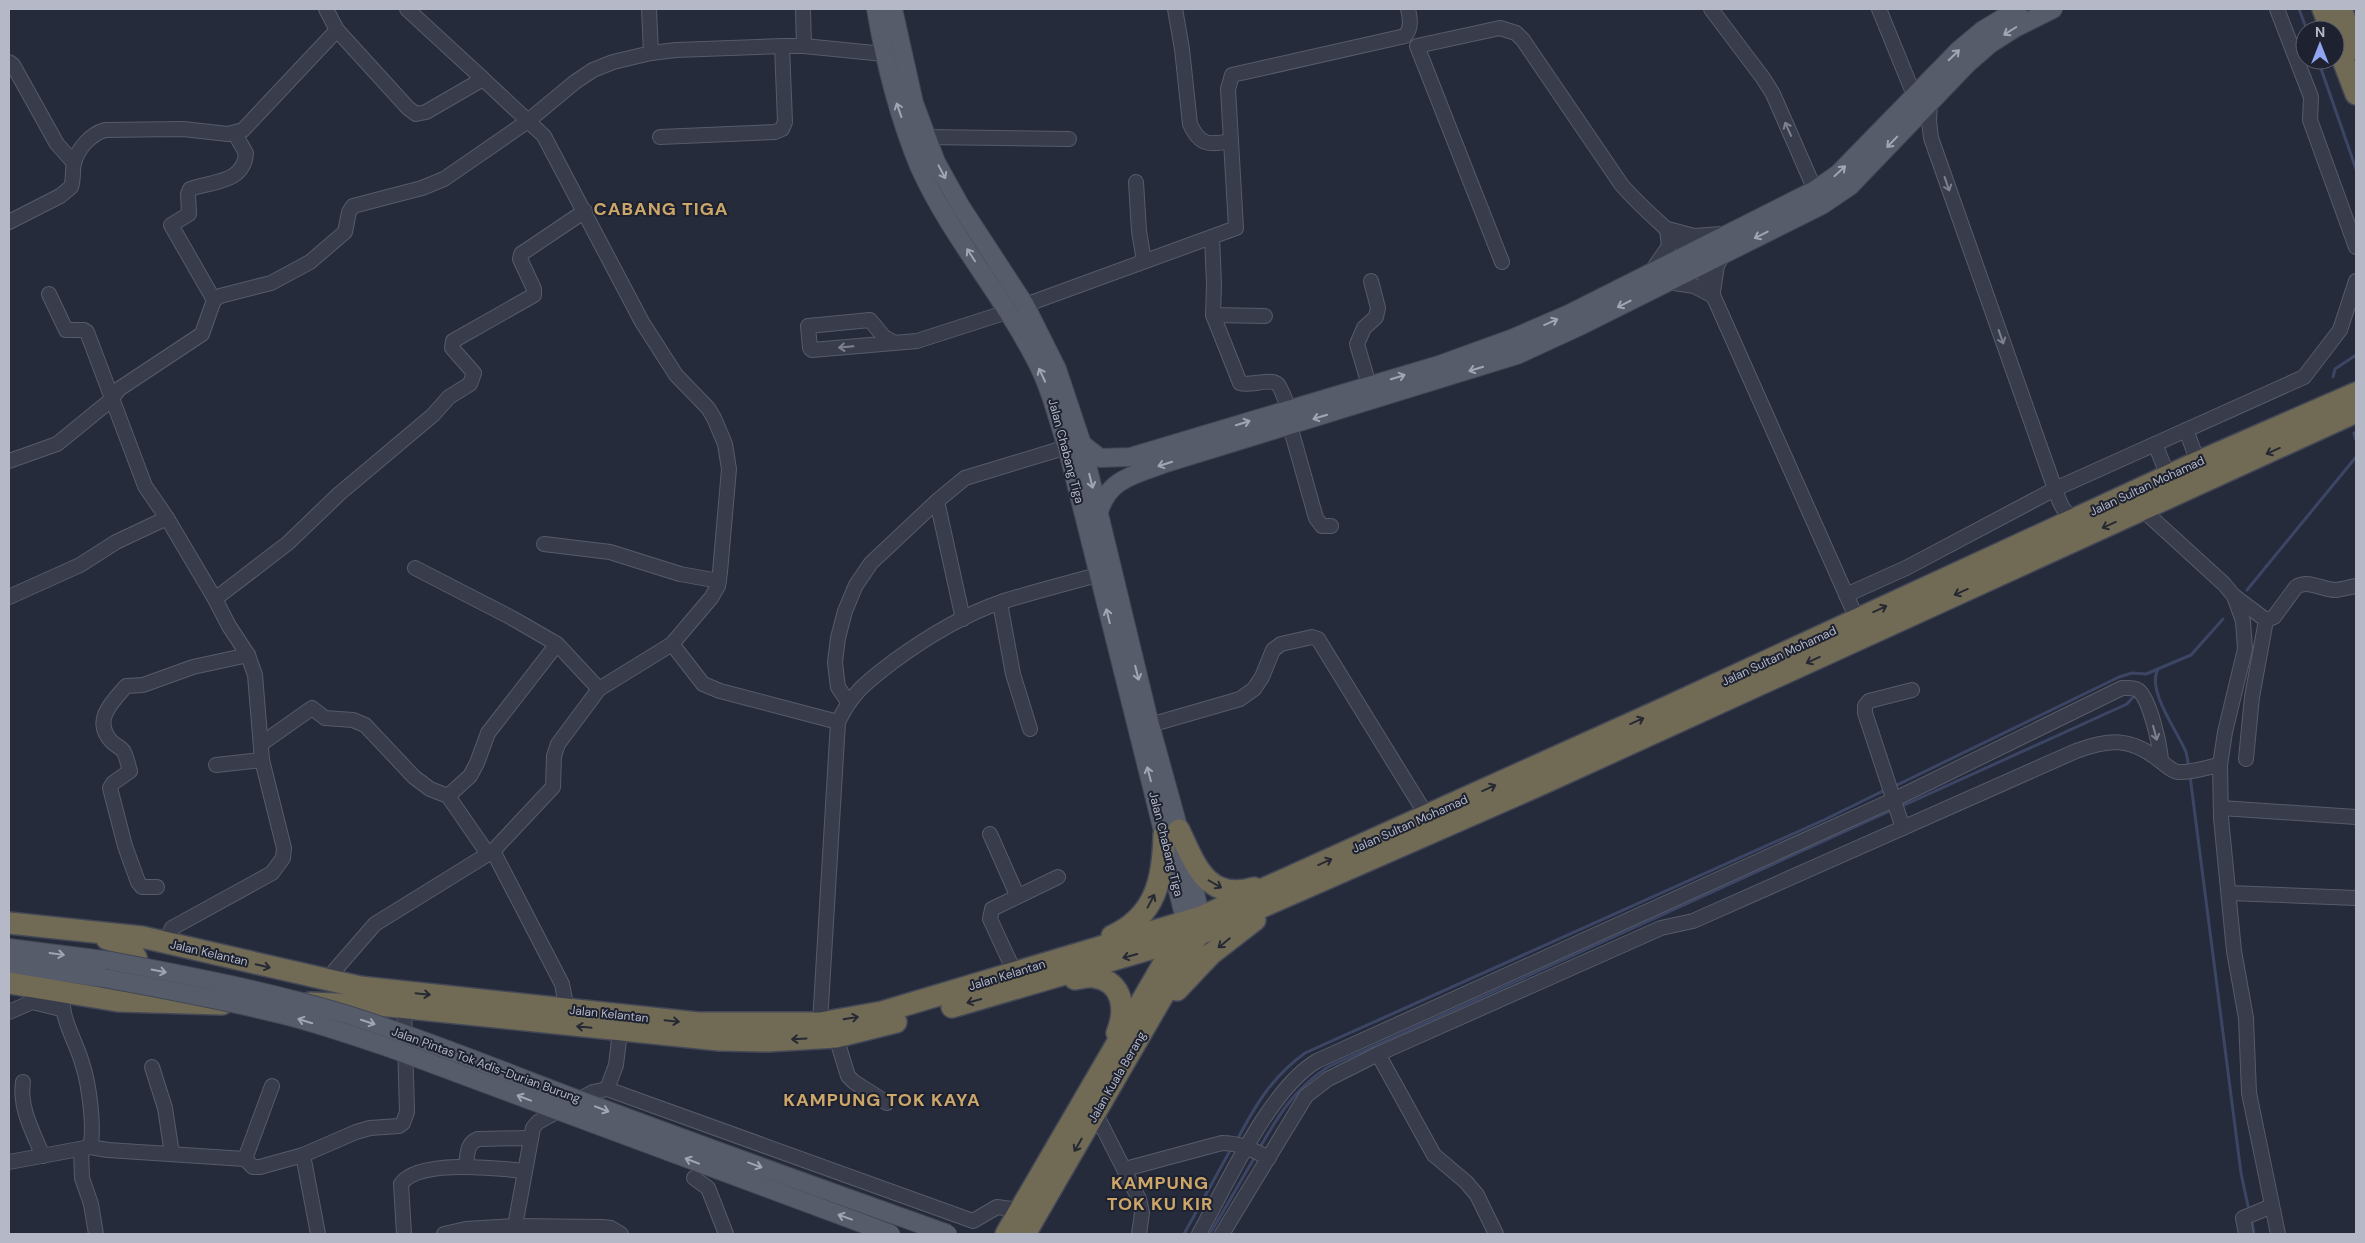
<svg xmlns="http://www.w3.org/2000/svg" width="2365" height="1243" viewBox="0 0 2365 1243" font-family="'DM Sans',sans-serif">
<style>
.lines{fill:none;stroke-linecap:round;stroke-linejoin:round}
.stream{stroke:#3c4563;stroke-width:3}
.minor-casing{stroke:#575b69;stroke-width:16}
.major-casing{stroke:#424654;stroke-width:20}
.highway-casing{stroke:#444856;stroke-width:24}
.minor{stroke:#393d4b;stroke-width:14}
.major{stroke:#575c6b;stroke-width:18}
.highway{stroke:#716b56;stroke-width:21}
.major-bridge-casing{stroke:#424654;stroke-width:20;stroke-linecap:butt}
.major-bridge{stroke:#575c6b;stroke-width:18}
.oneway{stroke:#a1a6b5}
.oneway2{stroke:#7d818f}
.oneway3{stroke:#262934}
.labels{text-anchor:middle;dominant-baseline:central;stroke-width:4;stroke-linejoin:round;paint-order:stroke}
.street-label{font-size:12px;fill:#b4b8c7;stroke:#1e2230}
.district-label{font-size:18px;font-weight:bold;letter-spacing:1px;fill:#cda669;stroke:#1e2230}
</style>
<rect width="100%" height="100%" fill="#252b3b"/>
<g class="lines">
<!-- stream -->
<g class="stream">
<path d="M2299 9 2307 30"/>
<path d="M2318 60 2356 169"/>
<path d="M2333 377 2335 369 2356 355"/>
<path d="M2354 433 2356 440"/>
<path d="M2247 590 2356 457"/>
<path d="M2158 669C2146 690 2178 732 2186 752 2187 757 2188 762 2189 767"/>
<path d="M2190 776 2241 1173 2248 1206"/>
<path d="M1893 787 2119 677 2132 673 2146 674 2191 655 2223 619"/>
<path d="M1900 807 2127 704 2134 696"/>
<path d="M1237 1140C1256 1104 1272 1077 1305 1053L1826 819 1887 789"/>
<path d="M1259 1149C1278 1116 1295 1088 1328 1067L1892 810"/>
<path d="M2252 1222 2254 1234"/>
<path d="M1184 1234 1232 1147"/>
<path d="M1210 1234 1256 1155"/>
</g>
<defs>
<g id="minor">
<path d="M326 9 337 30 408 108 416 114 426 112 483 79 544 136 642 322 676 375 708 408 714 418 725 444 729 469 720 572 718 586 711 598 672 644 599 689 558 744 554 756 553 787 493 851 375 924 335 970 331 981"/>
<path d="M407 9 483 79"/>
<path d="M649 9 651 53"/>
<path d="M803 9 804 46"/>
<path d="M1175 9 1182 49 1190 124C1200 146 1209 145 1231 141"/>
<path d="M1711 9 1763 78 1773 94 1815 190"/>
<path d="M1879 9 1914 95"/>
<path d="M2277 9 2311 97 2310 120 2356 247"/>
<path d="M9 62 13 65 57 144 74 163"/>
<path d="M1930 104 1929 121 1931 138 2055 489C2060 503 2062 513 2077 518"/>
<path d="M660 137 775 132 782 129 785 122 782 46"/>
<path d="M927 137 1069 139"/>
<path d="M1136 182 1139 231 1144 261"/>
<path d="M9 222 60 196 71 187C74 179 72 171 74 163 78 148 91 134 105 130L183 129 228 134 243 130 337 30"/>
<path d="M1668 229 1694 236 1721 234"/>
<path d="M1212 237 1214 284 1213 315 1240 383C1251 387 1273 376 1279 386 1283 393 1286 402 1289 409"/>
<path d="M1502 262 1417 46 1500 28 1516 33 1523 40 1621 184C1646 214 1678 235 1700 266L1857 619"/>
<path d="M1651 272 1669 246 1667 229"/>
<path d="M1668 282 1694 286 1713 296"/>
<path d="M1713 292 1717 265 1724 254"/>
<path d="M49 294 66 330H84L87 332 145 486 167 518 215 599 229 626 248 655 255 675 262 760 284 848 283 858 272 873 172 928 165 943"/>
<path d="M214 300 171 225 189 214 188 194 190 189C213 181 244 183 246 153L235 134"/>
<path d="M1025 305 1236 228 1228 89 1232 75 1405 36C1412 28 1410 18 1408 9"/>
<path d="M1213 315 1265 316"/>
<path d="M895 343 884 337 870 320 808 326 810 348 812 350 917 341 1007 312"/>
<path d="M1369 385 1357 344 1364 328 1376 317 1378 308 1371 281"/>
<path d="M1290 426 1316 518 1322 526H1331"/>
<path d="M2186 430 2198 462"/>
<path d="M2155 444 2168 476"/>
<path d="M9 461 57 444 111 400 119 389 202 334 214 300 220 296 271 283 310 262 345 232 349 212 353 206 422 188 444 179 528 121 575 82 593 70 613 62 651 53 676 50 782 46H804L884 54"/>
<path d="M937 501 963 619"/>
<path d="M2143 510 2224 584 2234 596 2243 621 2245 649 2225 732 2220 765 2221 818 2234 951 2246 1018 2249 1093 2278 1234"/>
<path d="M544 544 610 552 680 574 719 581"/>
<path d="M415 568 512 618 557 644 599 689"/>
<path d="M1846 595 1906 568 2055 489 2304 377 2340 330 2356 281"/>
<path d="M2234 596 2266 620 2274 617 2296 587C2309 579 2322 590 2336 590 2343 589 2350 587 2356 586"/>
<path d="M9 597 80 565 116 542 167 518"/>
<path d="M215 599 288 543 339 494 433 415 449 397 470 384 474 373 452 348 453 341 534 295V289L520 259 521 254 585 211"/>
<path d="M1000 603 1013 674 1030 729"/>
<path d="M672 644 703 684 720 691 838 722"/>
<path d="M848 702 838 687 837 680 835 662 838 638 845 611 856 585 871 563 937 501 965 478 1067 447"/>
<path d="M1150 725 1240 699 1254 689 1262 677 1273 650 1281 644 1312 637 1318 639 1427 816"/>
<path d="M261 744 312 708 325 718 353 720 365 725 414 777 430 789 448 796 488 854"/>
<path d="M2246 759 2252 697 2266 620"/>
<path d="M216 765 262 760"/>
<path d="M448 796 470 776 477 763 488 733 557 644"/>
<path d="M2221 808 2356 817"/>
<path d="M1903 828 1865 713V706L1869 701 1912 690"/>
<path d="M990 834 1017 895"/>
<path d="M493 851 562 984 567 1010"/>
<path d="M157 887H142L138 882 125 846 110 788 113 783 130 771C128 765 127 758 124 752 121 747 116 746 112 742 92 721 111 703 126 686L143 685 193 667 248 655"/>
<path d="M2229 893 2356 898"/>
<path d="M1015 973 990 919 992 909 1058 877"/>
<path d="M9 1012 32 1002 61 1009"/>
<path d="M820 1023 838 722C853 691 868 681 894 661 927 637 963 615 1001 602 1033 592 1065 584 1097 575"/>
<path d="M836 1037 848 1076 854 1082 887 1103"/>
<path d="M1378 1054 1434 1155 1466 1182 1477 1195 1496 1234"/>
<path d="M152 1067 165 1108 172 1154"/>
<path d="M23 1082C19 1108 33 1132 43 1156"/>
<path d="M607 1089 973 1221 997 1207 1020 1210"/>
<path d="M1096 1114 1139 1199 1142 1213 1139 1234"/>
<path d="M90 1147 108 1150 245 1159 253 1167H260L303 1155 356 1132 370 1128 399 1126 403 1123 407 1112 404 1007"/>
<path d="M81 1149 82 1178 91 1204 96 1234"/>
<path d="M303 1155 318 1234"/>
<path d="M245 1159 272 1086"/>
<path d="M9 1162 90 1147C95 1129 89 1085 83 1066 75 1037 58 1017 63 985"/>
<path d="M466 1165C468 1154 466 1144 478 1139L529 1138"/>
<path d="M1125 1169 1222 1143C1240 1143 1253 1150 1269 1158"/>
<path d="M694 1178 708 1188 726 1234"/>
<path d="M515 1226 602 1227 611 1228 621 1234"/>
<path d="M404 1234 401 1184C418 1159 497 1168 524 1171"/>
<path d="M444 1234 466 1229 515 1226 533 1128 538 1122 593 1092 607 1089 616 1065 620 1031"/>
<path d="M1199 1234C1226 1186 1270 1088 1317 1061L1893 800 2122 688C2128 688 2133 687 2138 690 2150 699 2160 745 2161 761"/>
<path d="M1222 1234 1306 1096 1328 1079 1378 1054 1661 928 1693 921 2076 751C2109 739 2130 737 2159 760 2165 764 2171 771 2178 772 2191 773 2208 767 2220 765"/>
<path d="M2246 1234 2243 1218 2272 1206"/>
</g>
<g id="major">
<path d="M876 9C885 62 898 115 919 166 952 240 1009 301 1043 375 1053 398 1059 423 1067 447L1186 923"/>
<path d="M893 9 914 103 936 162 961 207 1025 305 1057 369 1082 444 1150 725 1179 830 1201 917"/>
<path d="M1082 444 1100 458 1130 457 1442 364 1511 339 1569 314 1815 190 1838 174 1958 51 1983 30 2018 9"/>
<path d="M1099 512C1108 479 1134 475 1163 464L1517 355 1582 325 1822 205 1850 186 1967 64 1990 44 2015 28 2053 9"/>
<path d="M9 948 111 961"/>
<path d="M9 965 104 978"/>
</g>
<g id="highway">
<path d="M2323 9 2331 30"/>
<path d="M2341 9 2356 49"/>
<path d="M2335 39 2356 94"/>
<path d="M1179 830C1195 864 1207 902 1254 888"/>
<path d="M9 923 142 937 360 987 698 1023H820L882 1012 1201 917 1667 707 2198 462 2356 393"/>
<path d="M1112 936C1156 916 1163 879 1164 835"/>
<path d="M107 939C130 942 150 963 128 982"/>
<path d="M1075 979C1081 978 1088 976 1094 977 1124 981 1126 1011 1117 1033"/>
<path d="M9 983 118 1001 222 1004"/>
<path d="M1177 990 1211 954 1255 920"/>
<path d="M310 1003 389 1006 719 1040 768 1041 836 1037 896 1022"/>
<path d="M952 1007 1198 935 1544 783 2356 412"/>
<path d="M1006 1234 1179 937"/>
<path d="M1025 1234 1198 935 1199 930"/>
</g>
</defs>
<!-- minor casing -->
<use href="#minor" class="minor-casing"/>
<!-- major casing -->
<use href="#major" class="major-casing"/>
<!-- highway casing -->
<use href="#highway" class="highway-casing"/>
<!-- minor -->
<use href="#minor" class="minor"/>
<!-- major -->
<use href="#major" class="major"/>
<!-- highway -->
<use href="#highway" class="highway"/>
<defs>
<g id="major-bridge">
<path d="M111 961C190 976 268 991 345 1014 431 1041 514 1076 598 1107 715 1151 831 1192 948 1234"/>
<path d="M104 978C167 990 230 1001 292 1017 325 1026 358 1037 390 1048L891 1234"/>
</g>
</defs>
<!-- major-bridge casing -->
<use href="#major-bridge" class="major-bridge-casing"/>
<!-- major-bridge -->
<use href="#major-bridge" class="major-bridge"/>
</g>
<!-- one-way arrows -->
<defs><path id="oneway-shaft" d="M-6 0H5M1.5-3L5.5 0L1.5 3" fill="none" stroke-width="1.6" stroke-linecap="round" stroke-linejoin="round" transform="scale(1.25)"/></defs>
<g class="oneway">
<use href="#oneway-shaft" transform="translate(2010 31) rotate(148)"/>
<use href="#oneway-shaft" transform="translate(1954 55) rotate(-44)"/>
<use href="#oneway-shaft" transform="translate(899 110) rotate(-109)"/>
<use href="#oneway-shaft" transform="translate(1892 142) rotate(134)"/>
<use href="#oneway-shaft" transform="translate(1840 171) rotate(-43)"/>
<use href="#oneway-shaft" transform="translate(942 172) rotate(62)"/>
<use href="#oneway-shaft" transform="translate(1761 235) rotate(153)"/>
<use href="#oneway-shaft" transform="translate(971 255) rotate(-123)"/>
<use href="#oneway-shaft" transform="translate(1624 304) rotate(153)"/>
<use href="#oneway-shaft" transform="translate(1551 322) rotate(-24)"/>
<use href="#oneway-shaft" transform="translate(1476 369) rotate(163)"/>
<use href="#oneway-shaft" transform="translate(1042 375) rotate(-115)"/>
<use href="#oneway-shaft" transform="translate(1398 377) rotate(-17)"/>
<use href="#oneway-shaft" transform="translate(1320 417) rotate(163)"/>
<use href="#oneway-shaft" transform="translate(1243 423) rotate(-17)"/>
<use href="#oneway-shaft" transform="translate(1165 464) rotate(162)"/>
<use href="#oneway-shaft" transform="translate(1091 481) rotate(76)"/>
<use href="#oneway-shaft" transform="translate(1108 616) rotate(-104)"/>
<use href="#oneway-shaft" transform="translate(1137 673) rotate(76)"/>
<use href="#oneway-shaft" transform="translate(1149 774) rotate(-105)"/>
<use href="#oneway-shaft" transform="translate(57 954) rotate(8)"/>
<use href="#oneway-shaft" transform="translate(159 971) rotate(11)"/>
<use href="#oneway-shaft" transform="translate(305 1021) rotate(-163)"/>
<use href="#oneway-shaft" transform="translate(368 1022) rotate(18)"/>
<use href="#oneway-shaft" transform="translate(524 1098) rotate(-159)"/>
<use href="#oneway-shaft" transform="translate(602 1109) rotate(21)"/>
<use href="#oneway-shaft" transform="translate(692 1161) rotate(-159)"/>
<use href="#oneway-shaft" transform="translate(755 1165) rotate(20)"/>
<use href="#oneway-shaft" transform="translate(845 1217) rotate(-160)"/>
</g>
<g class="oneway2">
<use href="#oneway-shaft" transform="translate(1788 129) rotate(-114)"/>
<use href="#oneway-shaft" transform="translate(1947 184) rotate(71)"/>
<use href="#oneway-shaft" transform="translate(2001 337) rotate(71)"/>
<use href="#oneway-shaft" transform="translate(846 347) rotate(175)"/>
<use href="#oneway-shaft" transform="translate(2155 733) rotate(75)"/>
</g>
<g class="oneway3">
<use href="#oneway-shaft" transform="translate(2273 451) rotate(156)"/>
<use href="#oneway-shaft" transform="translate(2109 525) rotate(156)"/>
<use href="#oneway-shaft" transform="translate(1961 592) rotate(156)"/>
<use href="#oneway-shaft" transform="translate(1880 609) rotate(-25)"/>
<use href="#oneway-shaft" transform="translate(1813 660) rotate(155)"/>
<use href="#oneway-shaft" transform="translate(1637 721) rotate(-24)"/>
<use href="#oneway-shaft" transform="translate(1489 788) rotate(-24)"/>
<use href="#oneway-shaft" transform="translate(1325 862) rotate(-24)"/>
<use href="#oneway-shaft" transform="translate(1215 884) rotate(30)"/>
<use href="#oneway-shaft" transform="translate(1151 901) rotate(-62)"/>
<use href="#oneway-shaft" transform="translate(1224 943) rotate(141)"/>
<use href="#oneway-shaft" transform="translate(1130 956) rotate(164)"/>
<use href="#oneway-shaft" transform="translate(263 966) rotate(13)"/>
<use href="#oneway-shaft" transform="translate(423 994) rotate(6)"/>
<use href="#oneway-shaft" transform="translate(974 1001) rotate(164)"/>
<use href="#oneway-shaft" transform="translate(851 1018) rotate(-10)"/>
<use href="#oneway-shaft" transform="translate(672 1021) rotate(6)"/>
<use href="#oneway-shaft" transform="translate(584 1027) rotate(-174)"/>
<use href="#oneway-shaft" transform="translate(799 1039) rotate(177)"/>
<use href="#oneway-shaft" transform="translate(1078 1145) rotate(120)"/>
</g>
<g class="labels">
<!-- street labels -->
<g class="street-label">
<text transform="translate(1066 451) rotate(75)">Jalan Chabang Tiga</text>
<text transform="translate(2147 486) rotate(-25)">Jalan Sultan Mohamad</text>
<text transform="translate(1779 656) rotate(-25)">Jalan Sultan Mohamad</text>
<text transform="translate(1410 824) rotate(-24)">Jalan Sultan Mohamad</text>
<text transform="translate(1166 844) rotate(76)">Jalan Chabang Tiga</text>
<text transform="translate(209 953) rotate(13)">Jalan Kelantan</text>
<text transform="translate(1007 975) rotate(-17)">Jalan Kelantan</text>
<text transform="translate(609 1014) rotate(6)">Jalan Kelantan</text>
<text transform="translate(486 1065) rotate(20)">Jalan Pintas Tok Adis-Durian Burung</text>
<text transform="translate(1117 1077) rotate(-60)">Jalan Kuala Berang</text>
</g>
<!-- district labels -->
<g class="district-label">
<text x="661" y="209">CABANG TIGA</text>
<text x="882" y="1100">KAMPUNG TOK KAYA</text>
<text x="1160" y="1183">KAMPUNG<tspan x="1160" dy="21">TOK KU KIR</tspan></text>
</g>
</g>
<!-- border -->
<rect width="2365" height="1243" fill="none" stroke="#b4b8c7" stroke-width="20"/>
<!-- north arrow -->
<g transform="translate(2320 45)"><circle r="24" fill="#1e2230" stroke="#5a5e6c"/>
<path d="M0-4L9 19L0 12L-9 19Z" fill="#90a4f0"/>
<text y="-8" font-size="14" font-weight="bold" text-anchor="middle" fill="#b4b8c7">N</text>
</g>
</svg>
